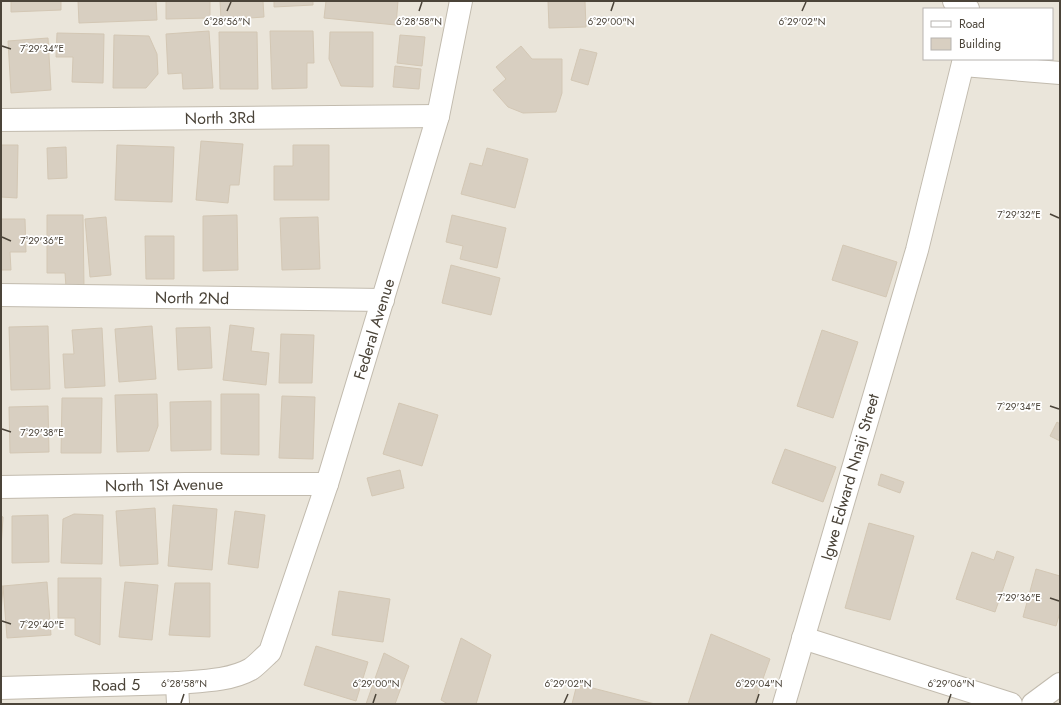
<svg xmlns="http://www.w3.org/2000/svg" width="1061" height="705" viewBox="0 0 1061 705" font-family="Jost,sans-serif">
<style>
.residential{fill:#eae5da;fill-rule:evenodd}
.building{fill:#d8cfc1;stroke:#d3c7b4}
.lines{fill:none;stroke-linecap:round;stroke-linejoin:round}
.minor-casing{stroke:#c2bbae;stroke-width:24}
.minor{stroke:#fff;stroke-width:22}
.ticks{fill:none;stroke:#4b4439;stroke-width:1.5}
.labels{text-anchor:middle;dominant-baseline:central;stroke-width:3.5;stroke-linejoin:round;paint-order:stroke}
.street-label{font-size:16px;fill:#4b4439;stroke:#fff}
.ticks-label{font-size:10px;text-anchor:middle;fill:#4b4439;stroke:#fff;stroke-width:3.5;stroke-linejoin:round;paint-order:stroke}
</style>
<rect width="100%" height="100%" fill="#f6f3ec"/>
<!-- residential -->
<path class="residential" d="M1 1H1060V704H1ZM924 9H1052V59H924Z"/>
<!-- building -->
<g class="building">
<path d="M11 1H61V10L11 12Z"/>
<path d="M78 1H156L157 20 79 23Z"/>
<path d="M166 1H210V18L166 19Z"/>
<path d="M220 1H263L264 17 221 20Z"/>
<path d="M274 1H313V5L274 7Z"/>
<path d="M326 1H398L396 25 324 18Z"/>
<path d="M548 1H585L586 27 549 28Z"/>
<path d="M209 31 213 88 183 89 182 73 168 74 166 34Z"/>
<path d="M270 31H313L314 63H307V88L272 89Z"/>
<path d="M219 32H257L258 89H220Z"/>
<path d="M330 32H373V87L341 86 329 59Z"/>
<path d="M57 33 104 34 103 83 72 82 73 57H56Z"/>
<path d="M114 35 149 36 157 54 158 74 146 88H113Z"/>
<path d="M400 35 425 37 422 66 397 63Z"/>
<path d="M48 38 51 90 11 93 8 41Z"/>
<path d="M521 46 532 59H562V93L556 112 523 113 508 107 493 90 506 79 496 67Z"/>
<path d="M580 49 597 53 588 85 571 80Z"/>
<path d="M395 66 421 69 419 89 393 87Z"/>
<path d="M201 141 243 144 239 185H230L228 203 196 200Z"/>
<path d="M1 145H18L17 198 1 197Z"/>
<path d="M117 145 174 147 172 202 115 200Z"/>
<path d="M293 145H329V200H274V166H293Z"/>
<path d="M66 147 67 178 48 179 47 148Z"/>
<path d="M487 148 528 159 515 208 461 194 470 163 482 166Z"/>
<path d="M47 215H83L84 287H66L65 273H47Z"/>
<path d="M237 215 238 270 203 271V216Z"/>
<path d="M452 215 506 228 497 268 460 259 463 246 446 242Z"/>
<path d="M106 217 111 275 90 277 85 219Z"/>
<path d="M318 217 320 269 282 270 280 218Z"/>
<path d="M1 219H25L26 252H10L11 270H1Z"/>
<path d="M145 236H174V279H146Z"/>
<path d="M843 245 897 262 886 297 832 280Z"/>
<path d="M451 265 500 278 491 315 442 303Z"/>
<path d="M230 325 254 328 251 351 269 353 266 385 223 380Z"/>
<path d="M48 326 50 389 11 390 9 327Z"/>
<path d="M152 326 156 379 119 382 115 329Z"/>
<path d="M210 327 212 368 178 370 176 328Z"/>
<path d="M102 328 105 386 65 388 63 354H74L72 330Z"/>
<path d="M822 330 858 342 833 418 797 406Z"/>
<path d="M281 334 314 335 312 383H279Z"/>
<path d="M157 394 158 426 149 451 117 452 115 395Z"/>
<path d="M221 394H259V455L221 454Z"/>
<path d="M282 396 315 397 313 459 279 458Z"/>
<path d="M62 398H102L101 453H61Z"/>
<path d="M211 401V450L171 451 170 402Z"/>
<path d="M399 403 438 415 422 466 383 454Z"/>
<path d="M48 406 49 452 10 453 9 407Z"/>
<path d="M1057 422 1060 424V441L1050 436Z"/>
<path d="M785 449 836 467 823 502 772 483Z"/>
<path d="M400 470 404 488 372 496 367 478Z"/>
<path d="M881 474 904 482 900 493 878 485Z"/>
<path d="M173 505 217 509 212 570 168 566Z"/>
<path d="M155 508 158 564 120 566 116 511Z"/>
<path d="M235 511 265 515 258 568 228 564Z"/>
<path d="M74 514 103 515 102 564 61 563 63 519Z"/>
<path d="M48 515 49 562 12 563V516Z"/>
<path d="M1 516 3 517 1 549Z"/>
<path d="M869 523 914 536 890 620 845 608Z"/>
<path d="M997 551 1014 557 995 612 956 599 972 552 994 560Z"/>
<path d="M1036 569 1060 576V612L1056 626 1023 617Z"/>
<path d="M58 578H101L100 645 75 635V618H58Z"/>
<path d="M47 582 51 635 7 638 3 586Z"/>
<path d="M125 582 158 585 152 640 119 637Z"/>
<path d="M175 583H210V637L169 635Z"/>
<path d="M1 586H3L1 614Z"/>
<path d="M339 591 390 599 383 642 332 635Z"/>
<path d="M711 634 770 659 754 704H688Z"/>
<path d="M461 638 491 655 476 704H448L441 700Z"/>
<path d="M316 646 368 662 356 701 304 685Z"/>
<path d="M384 653 409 666 395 704H366Z"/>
<path d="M577 684 655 704H572Z"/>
</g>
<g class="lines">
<defs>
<g id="minor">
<path d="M954 1 968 9"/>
<path d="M963 65 1060 73"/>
<path d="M1 120 438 116"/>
<path d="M1 295 383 300"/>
<path d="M1 487 185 484H327"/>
<path d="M803 638 1011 704"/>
<path d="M177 683 178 704"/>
<path d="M1 688 177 683C200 681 230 681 251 669 258 664 264 657 270 652L327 484 438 116 461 1"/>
<path d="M784 704 917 250 964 59"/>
<path d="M1033 704 1060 684"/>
</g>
</defs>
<!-- minor casing -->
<use href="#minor" class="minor-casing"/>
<!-- minor -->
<use href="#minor" class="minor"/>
</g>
<!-- ticks -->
<path class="ticks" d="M227 11 231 2M419 11 422 2M611 11 614 2M802 11 806 2M2 46 11 49M1050 214 1059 218M2 237 11 241M1050 406 1059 409M2 429 11 432M1050 598 1059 601M2 621 11 624M181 703 184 694M373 703 376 694M564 703 568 694M756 703 759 694M948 703 951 694"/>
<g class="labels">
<!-- street labels -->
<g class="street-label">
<text transform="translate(220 118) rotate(-1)">North 3Rd</text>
<text transform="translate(192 298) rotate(1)">North 2Nd</text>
<text transform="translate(374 329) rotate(-73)">Federal Avenue</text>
<text transform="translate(850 477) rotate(-74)">Igwe Edward Nnaji Street</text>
<text transform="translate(164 485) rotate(-1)">North 1St Avenue</text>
<text transform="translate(116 685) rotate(-1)">Road 5</text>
</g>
</g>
<g class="ticks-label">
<text x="419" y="25">6°28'58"N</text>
<text x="611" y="25">6°29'00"N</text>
<text x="802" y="25">6°29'02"N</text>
<text x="227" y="25">6°28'56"N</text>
<text x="42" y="52">7°29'34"E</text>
<text x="1019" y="218">7°29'32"E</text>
<text x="42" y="244">7°29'36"E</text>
<text x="1019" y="410">7°29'34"E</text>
<text x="42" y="436">7°29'38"E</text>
<text x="1019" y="601">7°29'36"E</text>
<text x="42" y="628">7°29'40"E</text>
<text x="184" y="687">6°28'58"N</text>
<text x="376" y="687">6°29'00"N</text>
<text x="568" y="687">6°29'02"N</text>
<text x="759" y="687">6°29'04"N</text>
<text x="951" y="687">6°29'06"N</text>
</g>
<!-- border -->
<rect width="1061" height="705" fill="none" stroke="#4b4439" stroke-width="4"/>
<!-- legend -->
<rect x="923" y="8" width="130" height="52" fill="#ffffff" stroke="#b7b4b0"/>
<rect x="931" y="21" width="20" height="6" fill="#ffffff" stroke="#b7b4b0"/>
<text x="959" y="28" font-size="12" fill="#4b4439">Road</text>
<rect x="931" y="38" width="20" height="12" fill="#d8cfc1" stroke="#b7b4b0"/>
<text x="959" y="48" font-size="12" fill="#4b4439">Building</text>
</svg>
